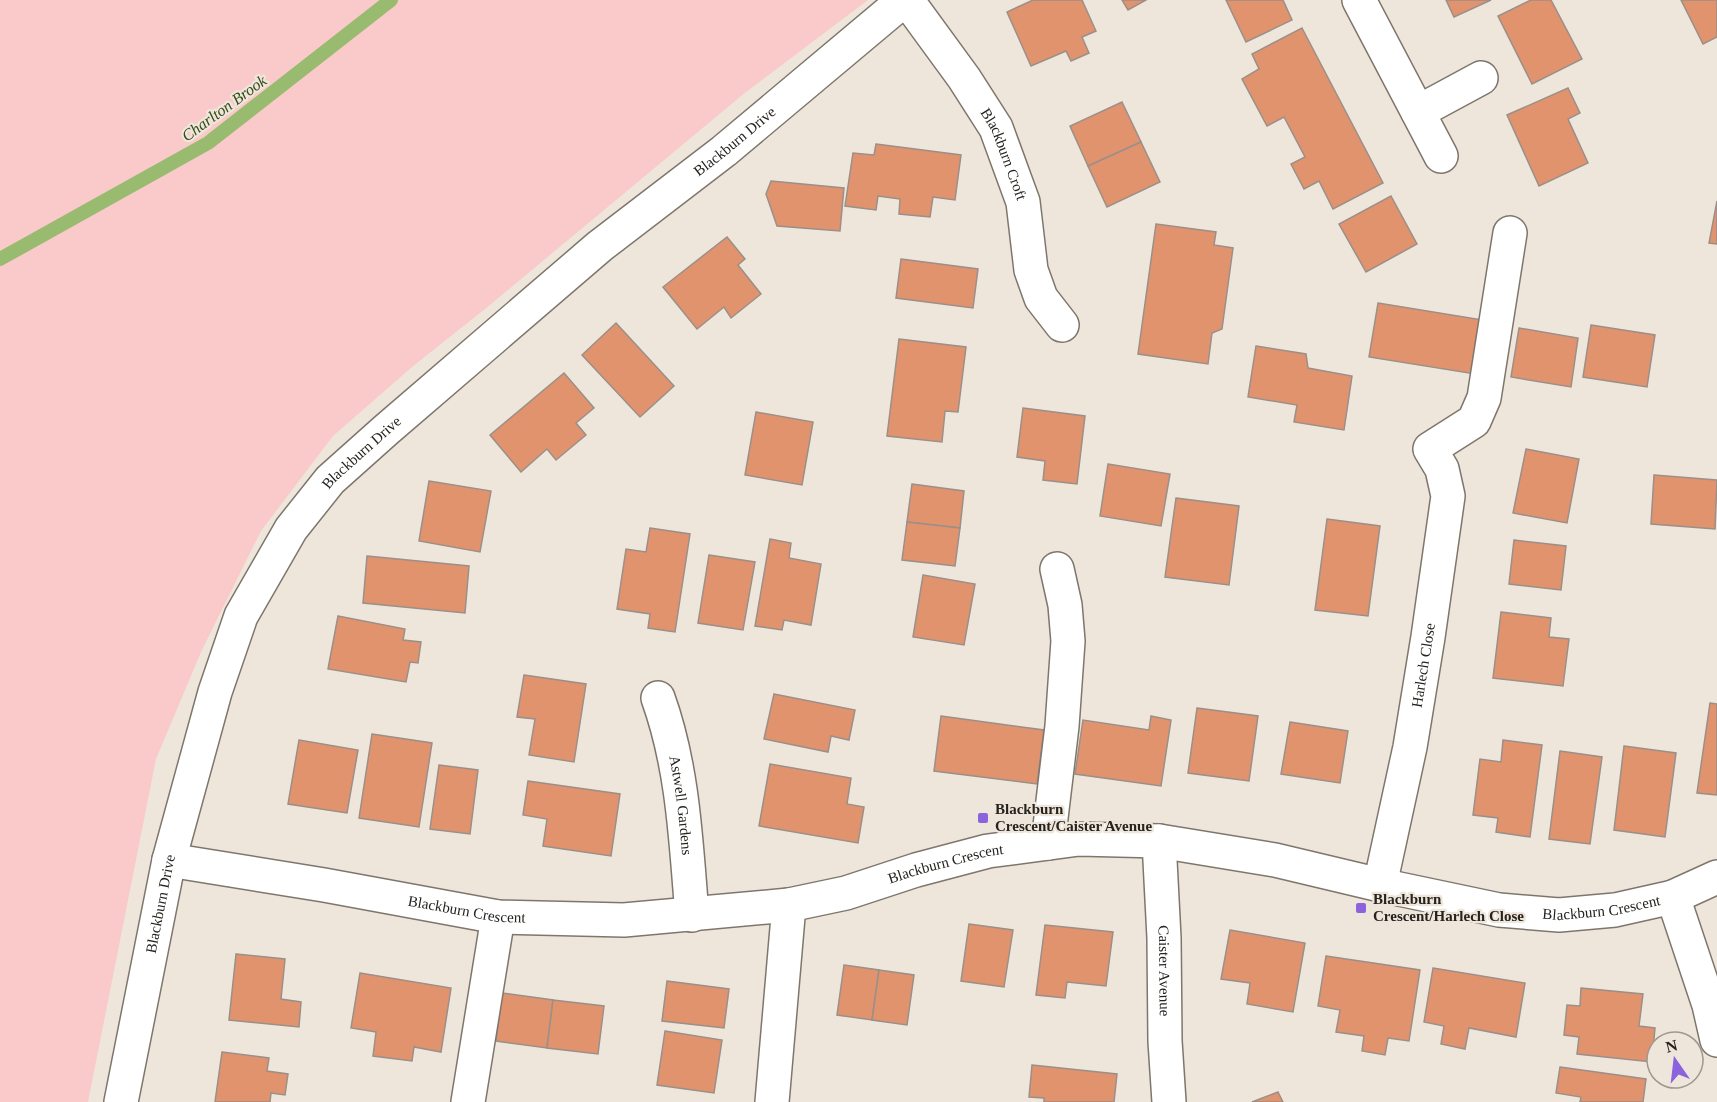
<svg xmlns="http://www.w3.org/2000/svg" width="1717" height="1102" viewBox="0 0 1717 1102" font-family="Georgia,serif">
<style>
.green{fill:#fac9c9}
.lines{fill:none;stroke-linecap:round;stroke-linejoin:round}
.stream{stroke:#99bb70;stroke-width:14}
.building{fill:#e1936e;stroke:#9b8f89;stroke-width:1.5}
.minor-casing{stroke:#7e766c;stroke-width:36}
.minor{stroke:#fff;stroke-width:33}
.poi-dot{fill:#8a63dd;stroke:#efe6db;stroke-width:2}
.labels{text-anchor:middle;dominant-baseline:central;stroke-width:4.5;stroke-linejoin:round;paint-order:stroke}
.street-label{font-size:15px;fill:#26231f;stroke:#efe6db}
.poi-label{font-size:15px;font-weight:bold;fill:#26231f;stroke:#efe6db;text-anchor:start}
.water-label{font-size:16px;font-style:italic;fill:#354b15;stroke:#efe6db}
</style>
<rect width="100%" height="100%" fill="#efe6db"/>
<!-- green -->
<path class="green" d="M0 0H868L746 92 485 309 412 367 333 436 261 531 201 652 156 759 88 1102H0Z"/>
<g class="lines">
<!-- stream -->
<path class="stream" d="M0 259 208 143 391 0"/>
</g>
<!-- building -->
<g class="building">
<path d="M1033 0H1082L1096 31 1082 37 1089 53 1071 61 1066 51 1031 66 1007 12Z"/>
<path d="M1122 0H1146L1128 10Z"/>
<path d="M1226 0H1283L1292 20 1246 42Z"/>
<path d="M1446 0H1491L1454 17Z"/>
<path d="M1531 0H1551L1582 59 1532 84 1498 16Z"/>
<path d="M1681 0H1717V37L1703 44Z"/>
<path d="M1302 28 1383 183 1333 209 1319 181 1304 189 1291 164 1305 157 1284 117 1267 126 1242 79 1259 69 1252 54Z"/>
<path d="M1568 88 1580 113 1568 119 1588 163 1539 186 1507 115Z"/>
<path d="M1122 102 1141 142 1088 166 1070 126Z"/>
<path d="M1141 142 1160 182 1107 207 1088 166Z"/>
<path d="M876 144 961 155 955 200 933 197 930 217 899 214 900 199 878 196 876 210 845 206 853 153 874 155Z"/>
<path d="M771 181 844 188 840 231 777 226 766 194Z"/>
<path d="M1391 196 1417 244 1366 272 1339 224Z"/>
<path d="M1717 201V244L1709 243Z"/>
<path d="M1156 224 1216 232 1214 245 1233 248 1222 329 1212 333 1208 364 1138 354Z"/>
<path d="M727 237 745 259 738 265 761 294 731 318 724 307 697 329 663 287Z"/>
<path d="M901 259 978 269 973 308 896 298Z"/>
<path d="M1378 303 1483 320 1475 374 1369 357Z"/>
<path d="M616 323 674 386 640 417 582 355Z"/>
<path d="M1591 325 1655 335 1647 387 1583 377Z"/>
<path d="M1519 328 1578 338 1571 387 1511 377Z"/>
<path d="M899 339 966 347 958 412 945 411 942 442 887 436Z"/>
<path d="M1256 346 1306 354 1308 368 1352 376 1344 430 1294 422 1297 405 1248 397Z"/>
<path d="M564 373 594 408 576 423 586 435 556 460 547 449 521 472 490 435Z"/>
<path d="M1023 408 1085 416 1077 484 1043 480 1045 461 1017 457Z"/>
<path d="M756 412 813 422 802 485 745 475Z"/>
<path d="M1526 449 1579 459 1567 523 1513 513Z"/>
<path d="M1108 464 1170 474 1161 526 1100 516Z"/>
<path d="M1654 475 1717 480 1715 529 1651 524Z"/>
<path d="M429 481 491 491 480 552 419 541Z"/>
<path d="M912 484 964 491 960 528 907 522Z"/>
<path d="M1176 498 1239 506 1229 585 1165 577Z"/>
<path d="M1327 519 1380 526 1368 616 1315 610Z"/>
<path d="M907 522 960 528 955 566 902 560Z"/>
<path d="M650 528 690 534 675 632 648 628 650 614 617 609 626 549 646 552Z"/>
<path d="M770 539 791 543 789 558 821 564 811 625 784 620 782 630 755 626Z"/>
<path d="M1514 540 1566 546 1561 590 1509 584Z"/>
<path d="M709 555 755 562 743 630 698 623Z"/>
<path d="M367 556 469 566 465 613 363 603Z"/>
<path d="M923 575 975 584 964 645 913 637Z"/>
<path d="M1501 612 1551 618 1549 637 1569 639 1563 686 1493 678Z"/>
<path d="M338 616 405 629 403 640 421 642 418 663 410 662 406 682 328 669Z"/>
<path d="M524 675 586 684 574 762 529 755 535 719 517 717Z"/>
<path d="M774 694 855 710 849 740 831 736 828 752 764 739Z"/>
<path d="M1710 703 1717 704V795L1697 793Z"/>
<path d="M1197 708 1258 716 1249 781 1188 773Z"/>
<path d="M941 716 1044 730 1037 784 934 771Z"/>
<path d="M1151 716 1171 720 1161 786 1075 774 1083 720 1149 730Z"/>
<path d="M1290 722 1348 731 1340 783 1281 774Z"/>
<path d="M372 734 432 743 419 827 359 818Z"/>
<path d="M299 740 358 750 347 813 288 804Z"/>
<path d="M1503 740 1542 745 1530 837 1496 832 1498 818 1473 815 1480 759 1501 762Z"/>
<path d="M1624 746 1676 753 1665 837 1614 830Z"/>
<path d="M1560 751 1602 757 1590 844 1549 839Z"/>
<path d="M770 764 851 778 847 804 864 807 858 843 759 826Z"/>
<path d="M439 765 478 770 470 834 430 829Z"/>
<path d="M528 781 620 794 611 856 543 846 547 819 523 815Z"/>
<path d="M969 924 1013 930 1004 987 961 981Z"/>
<path d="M1045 925 1113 932 1106 986 1067 982 1065 998 1036 995Z"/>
<path d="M1230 930 1305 943 1293 1012 1247 1004 1250 983 1221 979Z"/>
<path d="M236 954 285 959 281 999 301 1002 299 1027 229 1020Z"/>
<path d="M1326 956 1420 970 1409 1041 1388 1038 1385 1055 1362 1051 1364 1036 1336 1032 1340 1010 1318 1006Z"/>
<path d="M844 965 879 970 872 1020 837 1015Z"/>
<path d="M1433 968 1525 983 1516 1037 1469 1028 1465 1049 1441 1044 1444 1026 1424 1022Z"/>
<path d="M879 970 914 975 907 1025 872 1020Z"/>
<path d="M360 973 451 988 441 1052 414 1047 412 1061 373 1056 376 1032 351 1028Z"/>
<path d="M667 981 729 989 724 1028 662 1021Z"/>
<path d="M1581 988 1643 994 1639 1026 1655 1028 1652 1062 1577 1054 1579 1037 1564 1035 1567 1005 1580 1006Z"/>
<path d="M502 993 553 1000 547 1048 496 1041Z"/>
<path d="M553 1000 604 1006 598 1054 547 1048Z"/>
<path d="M665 1031 722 1040 714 1093 657 1085Z"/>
<path d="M222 1052 269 1058 267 1071 288 1074 285 1095 271 1093 270 1102H215Z"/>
<path d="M1032 1065 1117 1074 1114 1102H1044V1098L1029 1097Z"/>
<path d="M1560 1067 1646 1079 1643 1102H1580L1581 1097 1556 1093Z"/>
<path d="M1278 1092 1283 1102H1252Z"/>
</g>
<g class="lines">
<defs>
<g id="minor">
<path id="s1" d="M907 0 964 78 996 128 1023 202 1031 270 1041 298 1062 325"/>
<path d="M1359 0 1441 156"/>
<path d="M1418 112 1481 78"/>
<path id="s2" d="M658 698C683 767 686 842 692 915"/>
<path id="s3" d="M1159 841 1164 938 1165 1041 1169 1102"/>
<path d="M1048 843 1062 726 1068 641 1065 605 1057 569"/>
<path id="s4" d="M169 860 324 885 498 917 624 920 789 905 846 893 916 870 988 851 1079 839 1159 841 1275 860 1380 885 1499 910 1559 915 1615 910 1673 897 1717 877"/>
<path id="s5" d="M1380 885 1410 747 1428 637 1448 496 1442 469 1430 449 1474 421 1484 398 1510 233"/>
<path d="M1673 897 1709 1005 1717 1040"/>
<path id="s6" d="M121 1102 169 860 215 692 241 616 291 529 330 480 386 430 600 246 724 151 904 0"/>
<path d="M468 1102 498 917"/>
<path d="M772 1102 789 905"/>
</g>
</defs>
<!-- minor casing -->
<use href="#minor" class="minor-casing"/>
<!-- minor -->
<use href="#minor" class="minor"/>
</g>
<!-- markers -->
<g class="poi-dot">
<rect x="977" y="812" width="12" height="12" rx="3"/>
<rect x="1355" y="902" width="12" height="12" rx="3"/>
</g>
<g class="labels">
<!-- street labels -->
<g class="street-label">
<text stroke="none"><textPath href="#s6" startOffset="1192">Blackburn Drive</textPath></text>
<text stroke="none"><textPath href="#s1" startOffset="183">Blackburn Croft</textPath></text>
<text stroke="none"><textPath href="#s6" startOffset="706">Blackburn Drive</textPath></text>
<text stroke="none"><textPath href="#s5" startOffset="224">Harlech Close</textPath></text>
<text stroke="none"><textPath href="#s2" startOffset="110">Astwell Gardens</textPath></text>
<text stroke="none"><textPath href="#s4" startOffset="788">Blackburn Crescent</textPath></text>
<text stroke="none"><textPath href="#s6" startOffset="202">Blackburn Drive</textPath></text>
<text stroke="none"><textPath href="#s4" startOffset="1454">Blackburn Crescent</textPath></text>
<text stroke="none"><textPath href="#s4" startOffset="302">Blackburn Crescent</textPath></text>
<text stroke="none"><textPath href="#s3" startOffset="130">Caister Avenue</textPath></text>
</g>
<!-- poi labels -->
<g class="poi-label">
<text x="995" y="809">Blackburn<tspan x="995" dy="17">Crescent/Caister Avenue</tspan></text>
<text x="1373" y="899">Blackburn<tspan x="1373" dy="17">Crescent/Harlech Close</tspan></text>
</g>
<!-- water labels -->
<g class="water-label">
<text transform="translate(224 108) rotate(-36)">Charlton Brook</text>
</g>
</g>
<!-- north arrow -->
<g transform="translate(1675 1060) rotate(346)"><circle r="28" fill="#efe6db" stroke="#9f9890" stroke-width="1.5"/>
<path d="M0-4.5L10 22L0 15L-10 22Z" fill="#8a63dd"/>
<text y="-9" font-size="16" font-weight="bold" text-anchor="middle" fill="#26231f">N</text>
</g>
</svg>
